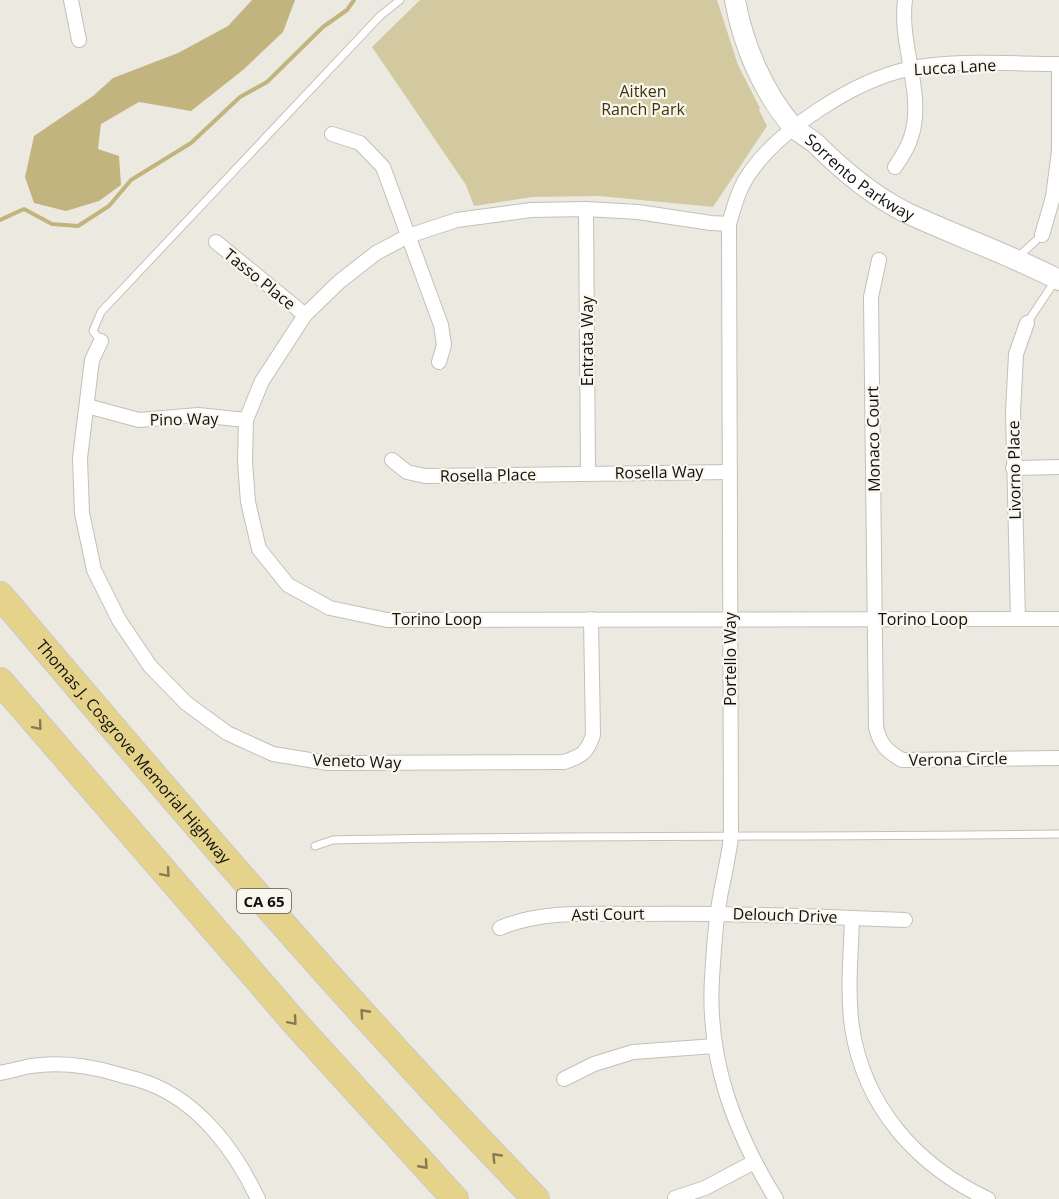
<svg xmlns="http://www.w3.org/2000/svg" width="1059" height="1199" viewBox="0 0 1059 1199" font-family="'Open Sans',sans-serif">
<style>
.green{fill:#d3c9a1}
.water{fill:#c2b47e}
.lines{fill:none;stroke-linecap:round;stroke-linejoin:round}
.stream{stroke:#c2b47e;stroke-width:4}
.lane-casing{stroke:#c2c0b7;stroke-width:9}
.street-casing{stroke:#c2c0b7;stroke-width:16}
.secondary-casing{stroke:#c2c0b7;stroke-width:22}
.highway-casing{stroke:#cacaca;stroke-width:28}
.lane{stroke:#fff;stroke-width:7}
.street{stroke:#fff;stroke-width:14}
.secondary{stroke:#fff;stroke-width:20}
.highway{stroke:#e5d28b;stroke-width:26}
.oneway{stroke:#857b52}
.labels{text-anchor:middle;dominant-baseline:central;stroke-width:4.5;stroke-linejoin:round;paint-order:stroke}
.shield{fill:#f9f7ed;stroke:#565550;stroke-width:1.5}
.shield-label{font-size:15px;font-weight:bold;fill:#10100c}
.street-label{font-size:16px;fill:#10100c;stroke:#f9f7ed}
.park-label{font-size:16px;fill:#3f3407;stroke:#f9f7ed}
</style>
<rect width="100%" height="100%" fill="#eceae0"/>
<!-- green -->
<path class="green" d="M420 0H717L738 65 760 108 759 110 767 126 713 207 599 196 532 197 474 206 466 185 372 47Z"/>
<!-- water -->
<path class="water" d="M252 0H295L283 32 243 70 191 111 139 102 101 124 98 149 119 156 121 185 99 201 66 211 34 203 25 177 34 136 93 96 113 78 178 53 228 26Z"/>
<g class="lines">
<!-- stream -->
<path class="stream" d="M0 220 24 209 52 224 78 226 109 206 131 180 191 143 240 97 267 82 323 27 347 10 354 0"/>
<defs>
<g id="lane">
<path d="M1018 257 1042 235"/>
<path d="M1027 323 1055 281"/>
<path d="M101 341 93 331 101 312 380 16 400 0"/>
<path d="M315 846 333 840C575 835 817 837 1059 834"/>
</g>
<g id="street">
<path d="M71 0 79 40"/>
<path d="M332 134 360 143 383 167 441 325 444 345 439 362"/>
<path d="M895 167C902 157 909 146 912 134 924 92 899 44 905 0"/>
<path d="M586 209 588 473"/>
<path d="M729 224 711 223 638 212 586 209 531 210 457 220 408 236 376 253 339 282 305 315 262 381 246 420 245 462 248 502 259 549 288 585 330 608 387 620 1059 619"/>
<path d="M1042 235 1053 197 1059 151V65"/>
<path d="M216 242 305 315"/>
<path d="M879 260 871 297 876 727C880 745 887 751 902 760L1059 758"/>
<path d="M101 341 92 360 80 458 82 513 94 570 119 620 150 666 186 703 227 733 273 754 328 763 564 762C582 756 587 753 593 735L591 619"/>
<path d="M87 406 139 420 198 415 246 420"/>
<path d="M392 460 407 472 425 476 730 472"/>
<path d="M1013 468 1059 467"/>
<path d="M1018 619 1013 412 1016 354 1027 323"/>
<path d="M852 918 905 920"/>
<path d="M500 928C542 910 591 914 636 914 708 913 780 915 852 918 851 954 847 991 852 1027 864 1107 917 1166 988 1199"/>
<path d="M0 1073C10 1071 21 1068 31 1066 59 1062 90 1066 117 1074 127 1077 138 1079 148 1083 199 1102 235 1150 258 1199"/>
<path d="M564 1079 594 1064 633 1052 715 1046"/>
<path d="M675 1198 705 1188 754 1162"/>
<path d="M776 1199C734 1131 707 1060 712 978 714 947 716 913 723 882 726 867 729 853 731 837L729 224C734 207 738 191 747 177 777 130 854 81 908 69 955 59 1011 64 1059 64"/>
</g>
<g id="secondary">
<path id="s1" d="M735 0C743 45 763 92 793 127 799 133 808 137 815 143 842 170 870 194 905 212 956 236 1009 254 1059 280"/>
</g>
<g id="highway">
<path id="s2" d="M0 595C174 800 349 1006 536 1199"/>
<path d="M0 681 296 1024 455 1199"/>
</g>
</defs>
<!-- lane casing -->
<use href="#lane" class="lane-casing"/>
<!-- street casing -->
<use href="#street" class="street-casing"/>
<!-- secondary casing -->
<use href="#secondary" class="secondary-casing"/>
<!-- highway casing -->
<use href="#highway" class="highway-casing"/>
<!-- lane -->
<use href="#lane" class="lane"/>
<!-- street -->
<use href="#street" class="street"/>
<!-- secondary -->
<use href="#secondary" class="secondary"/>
<!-- highway -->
<use href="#highway" class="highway"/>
</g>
<!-- one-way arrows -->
<defs><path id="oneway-chevron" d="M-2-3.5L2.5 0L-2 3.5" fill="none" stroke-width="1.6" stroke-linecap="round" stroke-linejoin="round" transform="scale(1.5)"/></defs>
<g class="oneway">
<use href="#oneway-chevron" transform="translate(38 726) rotate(49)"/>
<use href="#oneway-chevron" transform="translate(166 873) rotate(49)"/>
<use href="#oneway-chevron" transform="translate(364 1013) rotate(-132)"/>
<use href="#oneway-chevron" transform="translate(293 1021) rotate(49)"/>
<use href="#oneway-chevron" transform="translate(496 1157) rotate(-134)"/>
<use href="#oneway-chevron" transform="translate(424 1165) rotate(48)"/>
</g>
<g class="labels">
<!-- shield labels -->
<rect class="shield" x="237" y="889" width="54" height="24" rx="4.5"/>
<g class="shield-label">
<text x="264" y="901">CA 65</text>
</g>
<!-- street labels -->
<g class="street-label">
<text transform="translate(955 67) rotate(-3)">Lucca Lane</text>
<text stroke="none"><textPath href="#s1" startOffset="225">Sorrento Parkway</textPath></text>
<text transform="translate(260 279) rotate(39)">Tasso Place</text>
<text transform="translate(587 341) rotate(-90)">Entrata Way</text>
<text transform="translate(184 419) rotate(-1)">Pino Way</text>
<text transform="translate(873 439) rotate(-91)">Monaco Court</text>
<text transform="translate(1014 470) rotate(-91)">Livorno Place</text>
<text transform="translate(659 472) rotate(-1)">Rosella Way</text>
<text transform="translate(488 475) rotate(-1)">Rosella Place</text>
<text x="437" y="619">Torino Loop</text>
<text x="923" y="619">Torino Loop</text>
<text transform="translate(730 659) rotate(-90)">Portello Way</text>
<text stroke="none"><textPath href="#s2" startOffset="206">Thomas J. Cosgrove Memorial Highway</textPath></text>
<text transform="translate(958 759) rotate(-1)">Verona Circle</text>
<text transform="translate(357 761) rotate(2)">Veneto Way</text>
<text transform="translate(608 914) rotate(-1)">Asti Court</text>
<text transform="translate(785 915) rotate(2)">Delouch Drive</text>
</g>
<!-- park labels -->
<g class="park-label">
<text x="643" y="91">Aitken<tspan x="643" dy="18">Ranch Park</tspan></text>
</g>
</g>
</svg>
